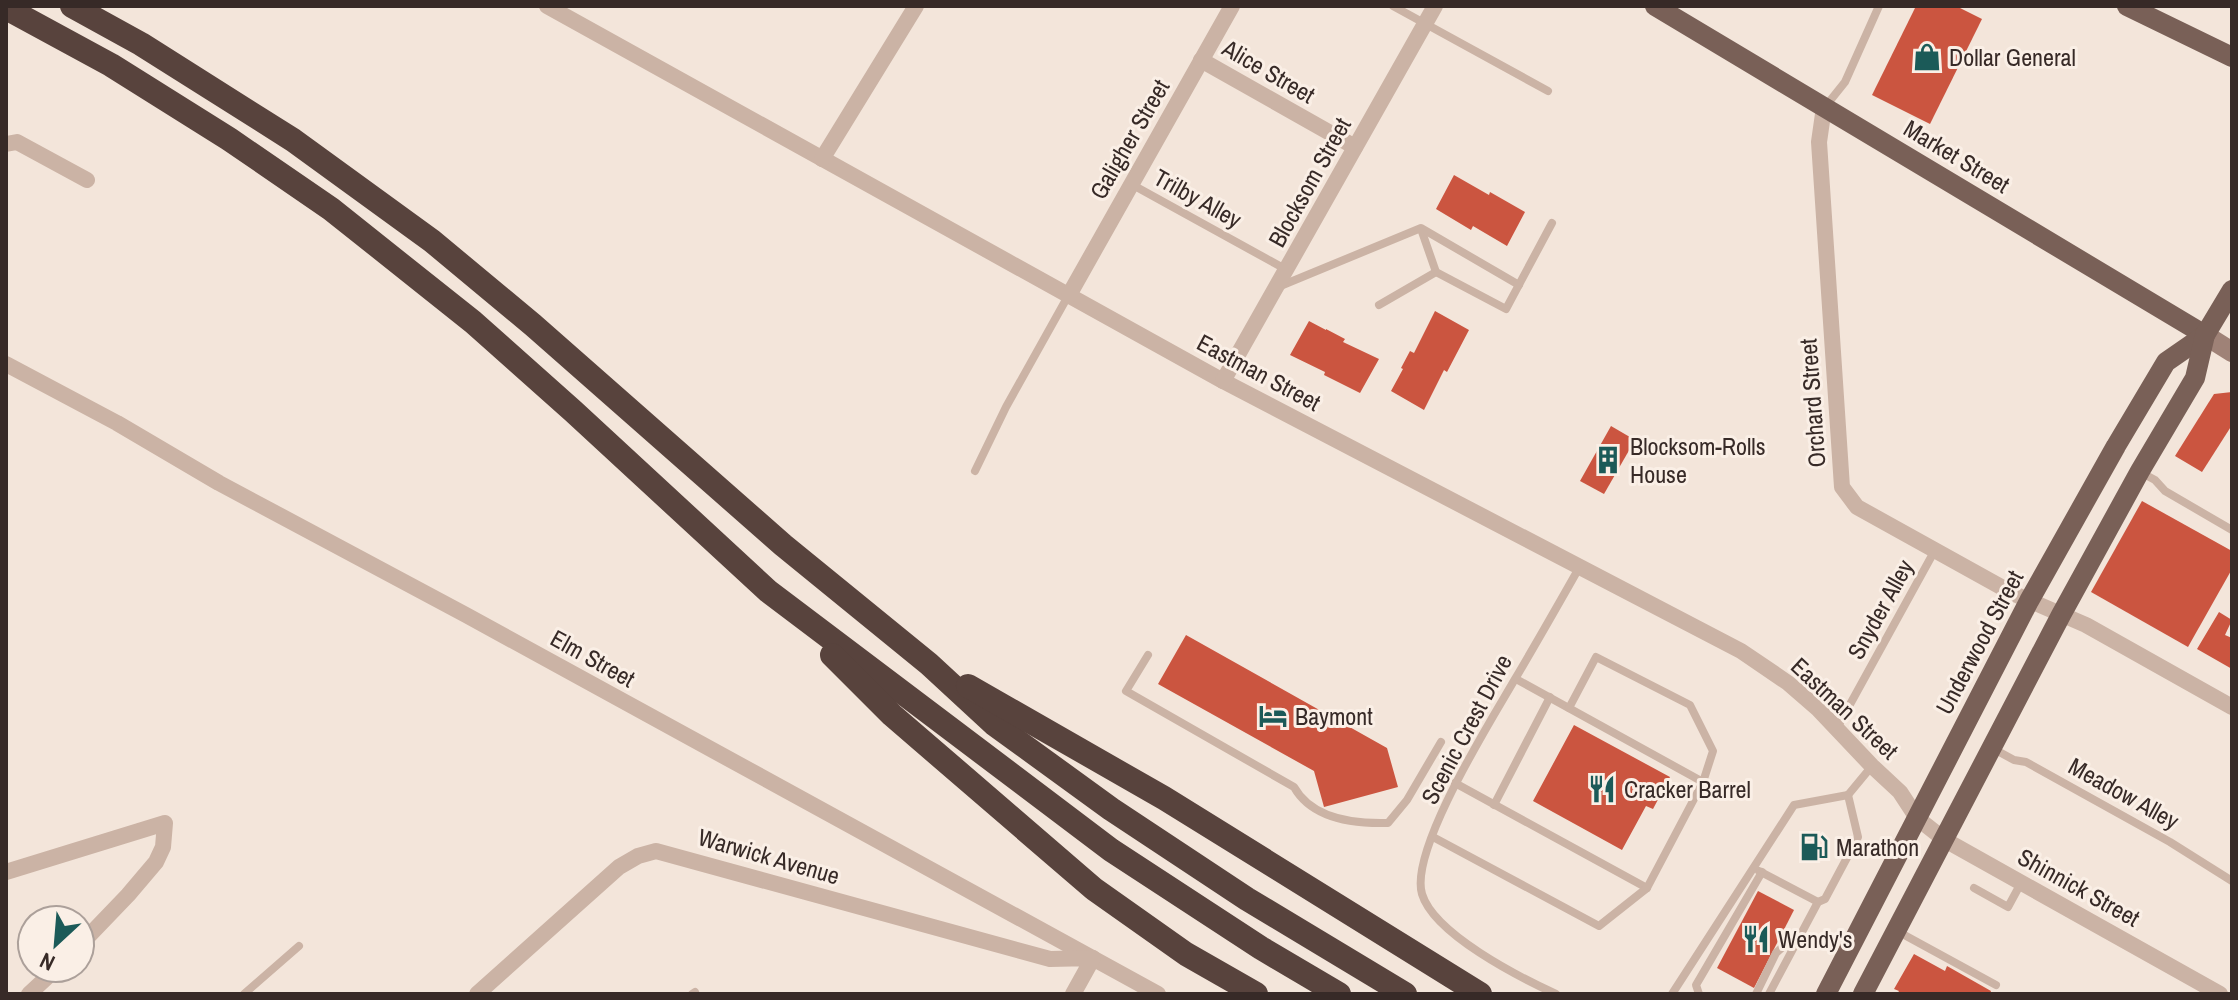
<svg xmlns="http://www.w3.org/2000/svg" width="2238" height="1000" viewBox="0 0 2238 1000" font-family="'Archivo Narrow',sans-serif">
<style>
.building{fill:#cb5540}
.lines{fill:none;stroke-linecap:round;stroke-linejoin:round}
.lane{stroke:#cbb3a5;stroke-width:8}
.street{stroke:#cbb3a5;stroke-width:16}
.secondary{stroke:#9f8277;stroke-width:20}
.primary{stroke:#796057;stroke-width:20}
.highway{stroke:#58433d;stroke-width:24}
.labels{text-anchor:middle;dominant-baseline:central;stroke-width:6;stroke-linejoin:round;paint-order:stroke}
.poi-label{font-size:24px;fill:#372a27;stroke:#faefe6;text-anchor:start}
.street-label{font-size:24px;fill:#372a27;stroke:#faefe6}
</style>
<rect width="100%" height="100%" fill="#f3e5da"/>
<!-- building -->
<g class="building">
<path d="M1916 6H1956L1982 19 1930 124 1872 95Z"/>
<path d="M1454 175 1489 195 1490 192 1525 212 1507 246 1473 226 1471 230 1436 209Z"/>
<path d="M1435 311 1469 330 1447 372 1444 370 1424 410 1391 391 1403 369 1401 368 1410 351 1414 353Z"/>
<path d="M1309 321 1326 330V329L1345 339 1343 342 1379 359 1360 393 1324 375 1325 372 1290 355Z"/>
<path d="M2232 392V425L2202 472 2175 456 2214 394Z"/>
<path d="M1611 426 1635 440 1604 494 1580 481Z"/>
<path d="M2142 501 2232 551V569L2188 647 2091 592Z"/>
<path d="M2219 612 2232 620 2225 635 2232 638V669L2197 649Z"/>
<path d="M1186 635 1387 748 1398 787 1324 807 1314 771 1158 684Z"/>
<path d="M1574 725 1670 777 1653 809 1646 806 1622 850 1533 801Z"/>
<path d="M1758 891 1794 910 1754 988 1717 968Z"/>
<path d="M1914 954 1945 971 1947 966 1991 991 1990 994H1897L1899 991 1894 989Z"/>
</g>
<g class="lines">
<!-- lane -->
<g class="lane">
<path d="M1393 6 1548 91"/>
<path d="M1825 107 1845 82 1879 6"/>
<path d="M1131 184 1287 270"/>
<path d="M1421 229 1436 272 1506 309 1552 223"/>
<path d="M1278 287 1421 228 1519 285"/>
<path d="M1379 305 1436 272"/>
<path d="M975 471 1006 407 1068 296"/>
<path d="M2142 473 2155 480 2165 491 2232 530"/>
<path d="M1148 655 1126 691 1294 787C1312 819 1354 824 1388 823L1407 800 1441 742"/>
<path d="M1516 679 1703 782"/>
<path d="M1837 728 1935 550"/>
<path d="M1992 748 2014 760 2026 762 2170 842 2232 881"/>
<path d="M1455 783 1647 888"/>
<path d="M1494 805 1550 697"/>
<path d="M1433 837 1599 926 1647 888 1703 782 1713 751 1690 705 1596 657 1569 708"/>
<path d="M1759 871 1818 902"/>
<path d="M1974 888 2008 907 2021 883"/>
<path d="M1897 931 1996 985"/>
<path d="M244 994 299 946"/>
<path d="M692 994 695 992"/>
<path d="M1556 994C1519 977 1434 934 1422 894 1409 850 1492 719 1515 679 1537 642 1558 605 1579 568"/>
<path d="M1672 994 1794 805 1848 795 1872 766"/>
<path d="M1699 994 1696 985 1762 872"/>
<path d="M1756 994 1776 953 1795 936"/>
<path d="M1769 994 1818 902 1825 899 1858 837 1848 795"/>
</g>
<!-- street -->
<g class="street">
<path d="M547 6 1223 381 1741 651 1788 683 1818 709 1872 766 1900 792 1917 818 1945 840 2220 994"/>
<path d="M1201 60 1355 147"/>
<path d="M1824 107 1819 142 1842 487 1857 507 2012 593 2086 625 2232 707"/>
<path d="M6 144 17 142 87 180"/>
<path d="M822 159 916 6"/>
<path d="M1069 295 1232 6"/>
<path d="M6 364 117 423 219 483 466 615 1158 994"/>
<path d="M1223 381 1435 6"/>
<path d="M6 872 165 823 163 847 156 862 128 895 80 945"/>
<path d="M29 994 57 968"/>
<path d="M477 994 619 867 638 856 656 851 1050 959 1093 958 1073 994"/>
</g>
<!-- secondary -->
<path class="secondary" d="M2205 335 2232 352"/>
<!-- primary -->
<g class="primary">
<path d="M1655 6 2205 335"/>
<path d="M2127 6 2232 57"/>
<path d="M1826 994 2029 601 2116 446 2166 362 2205 335"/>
<path d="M1863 994 2061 615 2140 471 2195 378 2205 335 2232 290"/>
</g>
<!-- highway -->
<g class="highway">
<path d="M72 6 141 44 293 140 432 241 533 325 783 545 929 664 994 724 1111 809 1247 899 1405 994"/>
<path d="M6 8 111 65 229 139 331 209 473 322 573 411 768 591 1111 850 1261 948 1339 994"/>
<path d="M832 655 892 715 1094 889 1186 954 1256 994"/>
<path d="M968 686 1164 798 1480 994"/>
</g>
</g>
<!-- icons -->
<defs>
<symbol id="shop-bare" viewBox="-9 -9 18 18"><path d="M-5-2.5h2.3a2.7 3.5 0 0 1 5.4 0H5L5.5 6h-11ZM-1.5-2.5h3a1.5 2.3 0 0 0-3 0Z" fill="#1b5a58" stroke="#faefe6" stroke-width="2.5" paint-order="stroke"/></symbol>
<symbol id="building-bare" viewBox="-9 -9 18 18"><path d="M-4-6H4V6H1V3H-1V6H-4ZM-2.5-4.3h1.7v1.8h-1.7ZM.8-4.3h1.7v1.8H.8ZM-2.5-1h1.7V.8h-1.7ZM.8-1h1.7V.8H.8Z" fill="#1b5a58" stroke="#faefe6" stroke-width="2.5" paint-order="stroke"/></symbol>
<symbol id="hotel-bare" viewBox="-9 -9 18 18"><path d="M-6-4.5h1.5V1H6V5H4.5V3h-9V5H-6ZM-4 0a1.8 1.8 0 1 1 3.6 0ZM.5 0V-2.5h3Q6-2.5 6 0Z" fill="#1b5a58" stroke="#faefe6" stroke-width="2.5" paint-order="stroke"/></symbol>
<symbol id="restaurant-bare" viewBox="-9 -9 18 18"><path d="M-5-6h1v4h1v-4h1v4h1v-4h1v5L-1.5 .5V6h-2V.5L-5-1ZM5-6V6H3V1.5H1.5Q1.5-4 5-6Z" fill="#1b5a58" stroke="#faefe6" stroke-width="2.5" paint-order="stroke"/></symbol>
<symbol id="fuel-bare" viewBox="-9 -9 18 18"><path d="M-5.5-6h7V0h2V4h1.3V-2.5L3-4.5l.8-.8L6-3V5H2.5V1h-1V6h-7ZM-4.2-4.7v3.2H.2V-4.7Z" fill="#1b5a58" stroke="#faefe6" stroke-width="2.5" paint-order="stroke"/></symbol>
</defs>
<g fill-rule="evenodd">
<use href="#shop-bare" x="1907" y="37" width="40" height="40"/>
<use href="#building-bare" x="1588" y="440" width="40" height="40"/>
<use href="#hotel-bare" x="1253" y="696" width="40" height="40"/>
<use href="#restaurant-bare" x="1582" y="769" width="40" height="40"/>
<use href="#fuel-bare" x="1794" y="827" width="40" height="40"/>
<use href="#restaurant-bare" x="1736" y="919" width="40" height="40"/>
</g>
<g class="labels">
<!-- poi labels -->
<g class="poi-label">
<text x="1949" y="57">Dollar General</text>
<text x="1630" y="446">Blocksom-Rolls<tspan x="1630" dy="28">House</tspan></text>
<text x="1295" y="716">Baymont</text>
<text x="1624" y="789">Cracker Barrel</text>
<text x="1836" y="847">Marathon</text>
<text x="1778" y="939">Wendy's</text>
</g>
<!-- street labels -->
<g class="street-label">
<text transform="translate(1269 71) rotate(30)">Alice Street</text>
<text transform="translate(1129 139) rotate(-60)">Galigher Street</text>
<text transform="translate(1957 156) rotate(31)">Market Street</text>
<text transform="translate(1309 182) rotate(-61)">Blocksom Street</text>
<text transform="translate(1198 198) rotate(29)">Trilby Alley</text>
<text transform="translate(1259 372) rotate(28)">Eastman Street</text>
<text transform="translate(1812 403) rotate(-94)">Orchard Street</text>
<text transform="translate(1880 609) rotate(-61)">Snyder Alley</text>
<text transform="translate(1979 642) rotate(-62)">Underwood Street</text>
<text transform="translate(593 658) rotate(29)">Elm Street</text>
<text transform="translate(1845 708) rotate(43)">Eastman Street</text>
<text transform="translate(1466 729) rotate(-62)">Scenic Crest Drive</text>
<text transform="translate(2124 793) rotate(29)">Meadow Alley</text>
<text transform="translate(769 856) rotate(16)">Warwick Avenue</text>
<text transform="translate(2079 887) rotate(29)">Shinnick Street</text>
</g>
</g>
<!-- border -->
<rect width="2238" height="1000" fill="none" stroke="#372a27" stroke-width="16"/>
<!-- north arrow -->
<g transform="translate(56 944) rotate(206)"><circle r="38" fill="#faefe6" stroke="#aca09a" stroke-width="2"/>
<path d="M0-6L14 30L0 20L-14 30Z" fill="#1b5a58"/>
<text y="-12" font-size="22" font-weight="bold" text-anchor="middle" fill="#372a27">N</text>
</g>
</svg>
